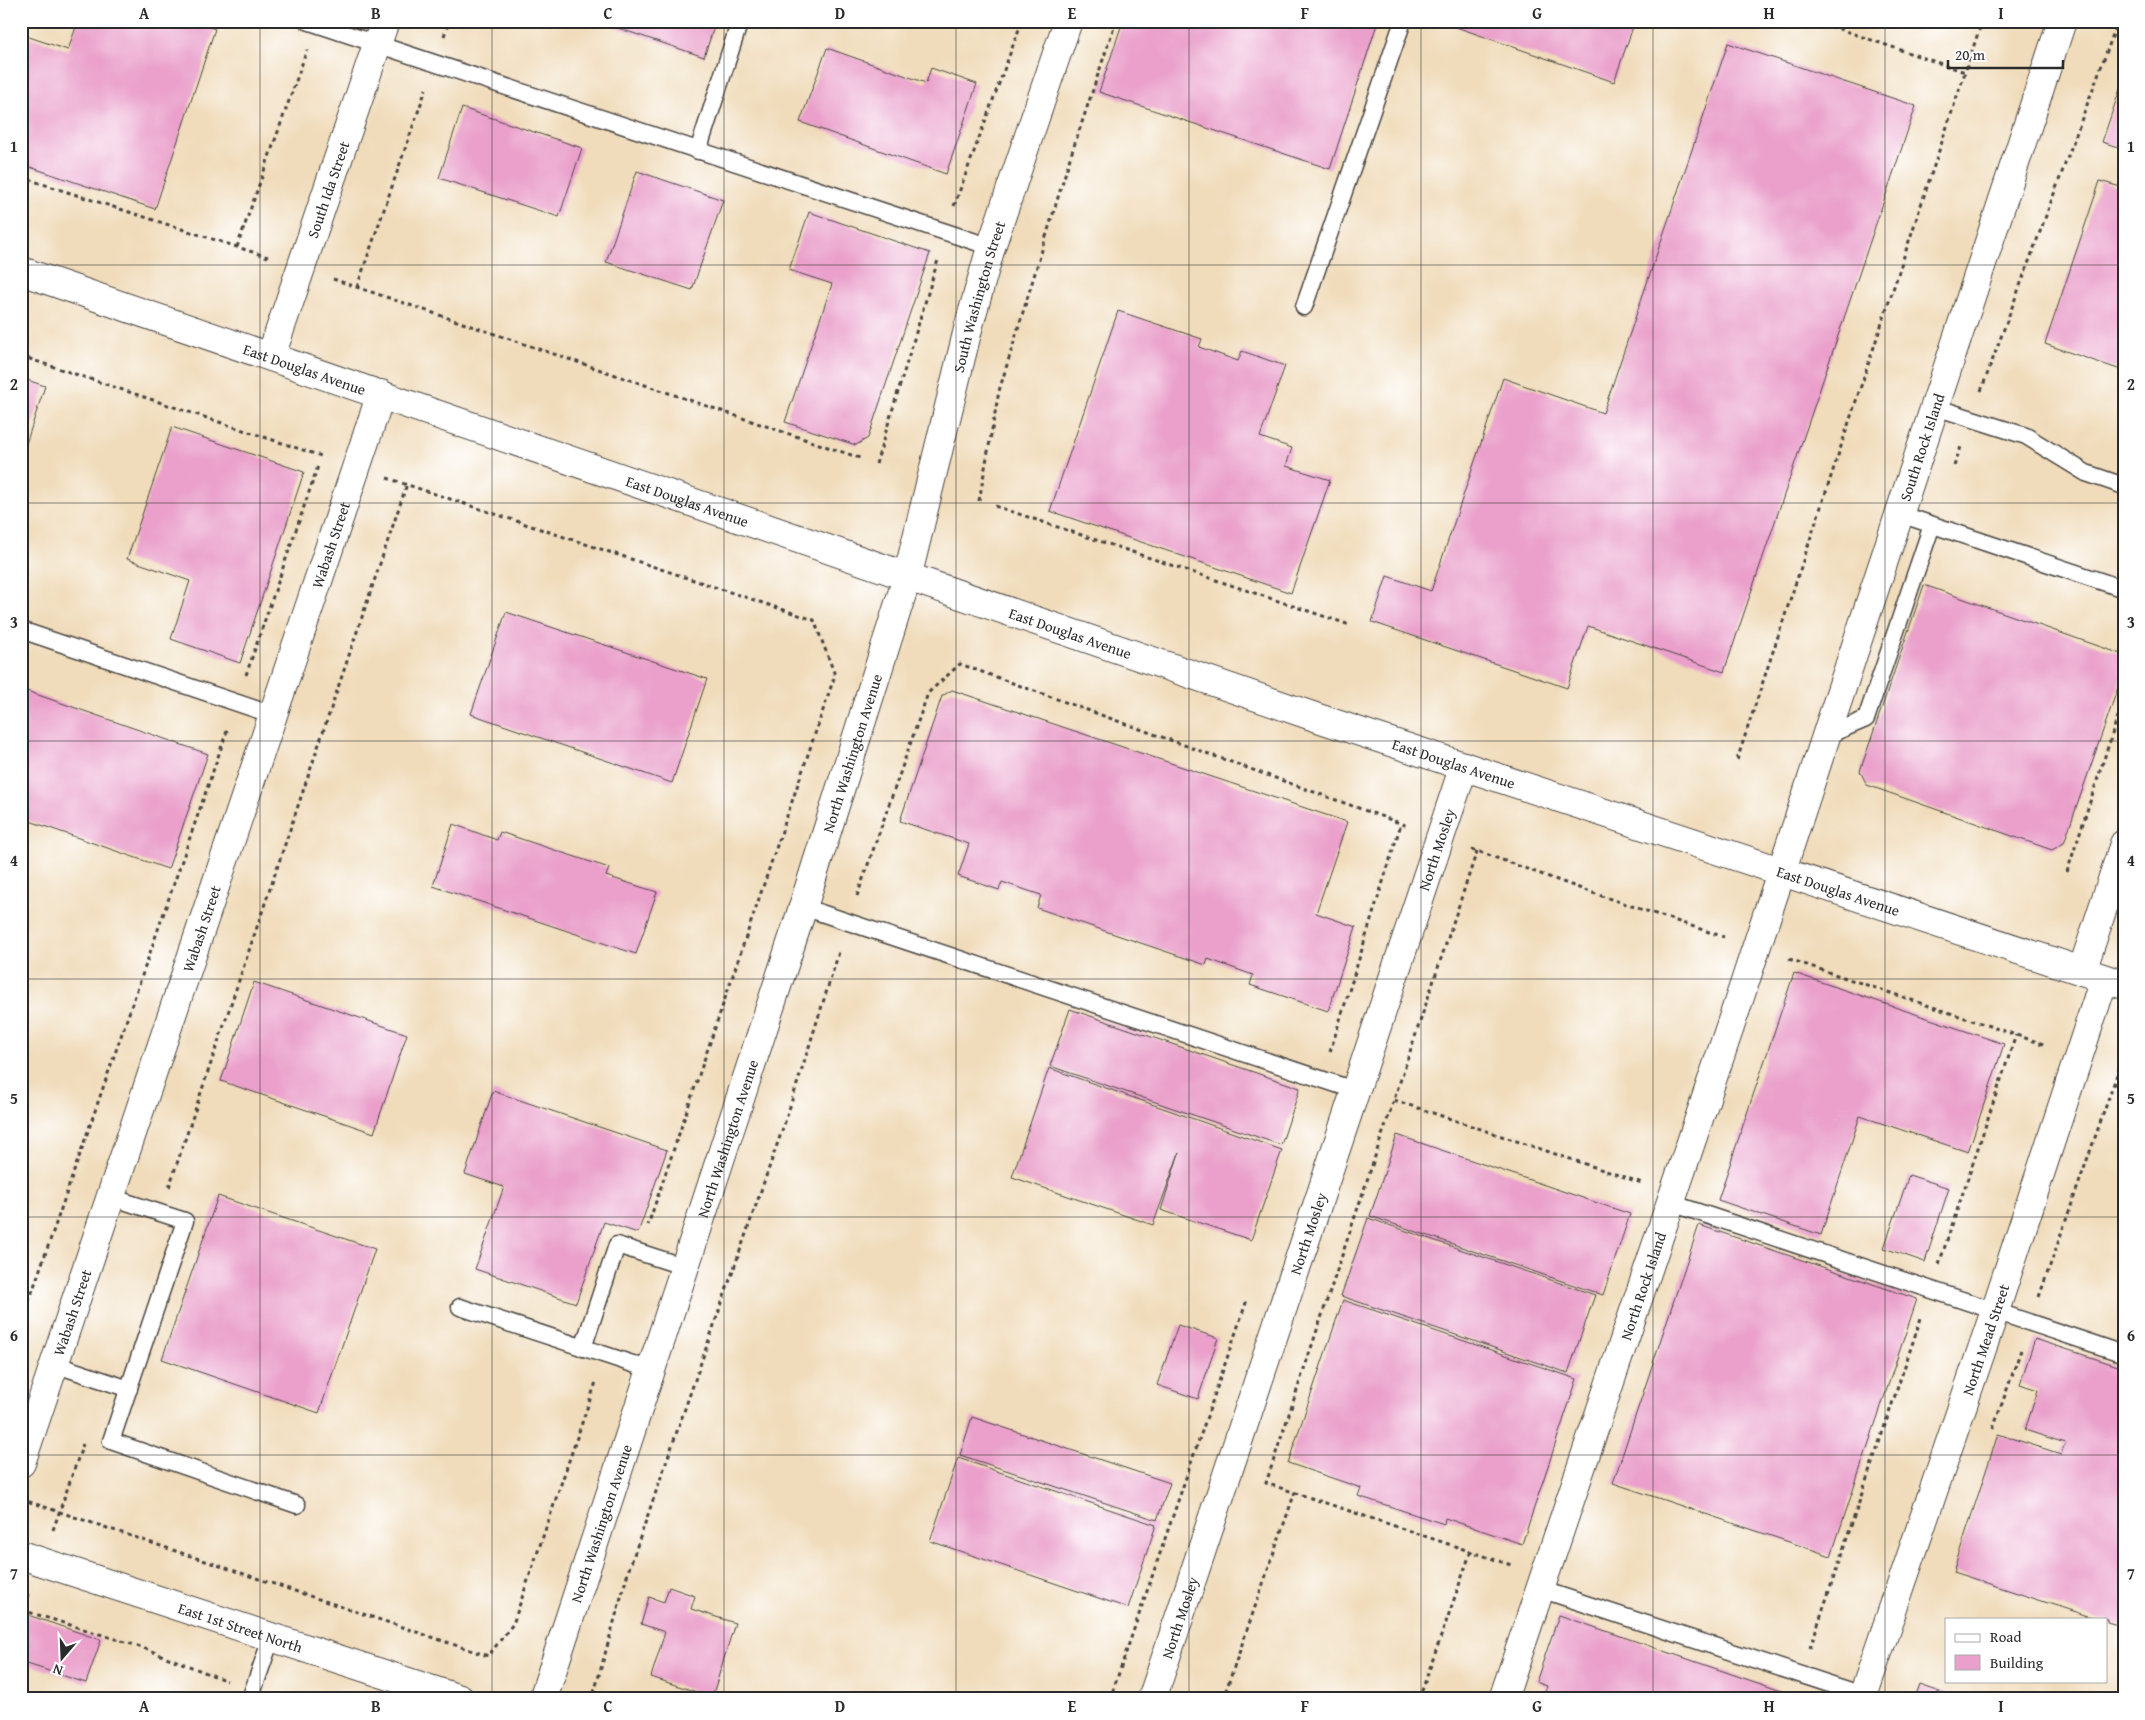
<svg xmlns="http://www.w3.org/2000/svg" width="2145" height="1720" viewBox="0 0 2145 1720" font-family="'Gentium Book Plus',serif">
<style>
.building{fill:#eaa0cb}
.lines{fill:none;stroke-linecap:round;stroke-linejoin:round}
.service-casing{stroke:#494540;stroke-width:19}
.minor-casing{stroke:#494540;stroke-width:30}
.tertiary-casing{stroke:#494540;stroke-width:30}
.secondary-casing{stroke:#494540;stroke-width:30}
.path{stroke:#494540;stroke-width:3;stroke-dasharray:4 4;stroke-linecap:butt}
.service{stroke:#fff;stroke-width:16}
.minor{stroke:#fff;stroke-width:28}
.tertiary{stroke:#fff;stroke-width:28}
.secondary{stroke:#fff;stroke-width:28}
.grid{fill:none;stroke:#2b2b2b;stroke-width:1;stroke-opacity:0.55}
.labels{text-anchor:middle;dominant-baseline:central;stroke-width:5;stroke-linejoin:round;paint-order:stroke}
.street-label{font-size:15px;fill:#2b2b2b;stroke:#fff}
.neatline{fill:none;stroke:#2b2b2b;stroke-width:2}
.grid-label{font-size:16px;text-anchor:middle;font-weight:bold;fill:#2b2b2b}
</style>
<rect width="100%" height="100%" fill="#fff"/>
<filter id="ink" filterUnits="userSpaceOnUse"><feTurbulence type="fractalNoise" baseFrequency=".02" numOctaves="2"/><feDisplacementMap in="SourceGraphic" scale="10" xChannelSelector="R" yChannelSelector="G"/><feConvolveMatrix kernelMatrix="1 2 1 2 8 2 1 2 1" color-interpolation-filters="sRGB"/></filter>
<filter id="wash" filterUnits="userSpaceOnUse"><feTurbulence type="fractalNoise" baseFrequency=".0096" numOctaves="4" result="noise"/><feDisplacementMap in="SourceGraphic" scale="20" xChannelSelector="R" yChannelSelector="G"/><feGaussianBlur stdDeviation="1.12" result="paint"/><feColorMatrix in="noise" values="0 0 0 0 0 0 0 0 0 0 0 0 0 0 0 0 0 1.4 0 .05"/><feComposite in="paint" operator="in"/></filter>
<g filter="url(#wash)">
<rect width="100%" height="100%" fill="#f0dbba"/>
<g id="blocks">
<!-- building -->
<g class="building">
<path d="M78 21H193L215 29 155 209 21 164V51L26 36 68 50Z"/>
<path d="M597 21H716L704 57Z"/>
<path d="M1123 21H1378L1330 169 1099 92Z"/>
<path d="M1439 21H1635L1614 82Z"/>
<path d="M1728 43 1916 106 1724 672 1588 626 1567 688 1372 622 1387 576 1431 591 1503 378 1603 413Z"/>
<path d="M827 48 926 83 931 68 977 84 946 174 800 122Z"/>
<path d="M2123 80H2124V149L2102 142Z"/>
<path d="M462 108 582 148 559 217 439 178Z"/>
<path d="M637 171 723 200 692 290 606 262Z"/>
<path d="M2100 181 2124 188V371L2045 344Z"/>
<path d="M809 212 930 253 868 438 856 445 785 422 832 284 789 270Z"/>
<path d="M1118 311 1202 339 1199 347 1238 361 1242 351 1285 366 1260 437 1292 448 1286 466 1330 480 1291 593 1050 511Z"/>
<path d="M21 378 45 386 22 456H21Z"/>
<path d="M172 427 304 472 240 663 171 639 190 581 127 559Z"/>
<path d="M1924 585 2124 655V670L2064 843 2052 850 1867 785 1860 771Z"/>
<path d="M506 612 707 679 672 783 471 714Z"/>
<path d="M21 689 208 754 168 869 21 818Z"/>
<path d="M952 690 1347 822 1316 913 1356 927 1328 1011 1250 985 1253 975 1208 959 1206 965 1037 908 1041 895 1002 882 999 890 958 876 969 844 900 821 942 696Z"/>
<path d="M453 824 497 840 500 832 609 868 606 876 657 892 636 954 433 886Z"/>
<path d="M1794 973 2004 1044 1968 1152 1860 1116 1821 1235 1718 1200Z"/>
<path d="M254 982 407 1034 374 1133 221 1081Z"/>
<path d="M1070 1009 1300 1088 1281 1145 1050 1066Z"/>
<path d="M1049 1068 1282 1150 1251 1240 1161 1210 1179 1153 1153 1225 1012 1177Z"/>
<path d="M493 1091 667 1150 638 1233 604 1222 576 1303 475 1269 504 1187 465 1174Z"/>
<path d="M1397 1135 1630 1214 1603 1295 1370 1216Z"/>
<path d="M1909 1175 1949 1188 1925 1262 1884 1248Z"/>
<path d="M218 1196 375 1249 319 1413 162 1359Z"/>
<path d="M1368 1218 1595 1295 1568 1373 1341 1296Z"/>
<path d="M1699 1225 1917 1299 1831 1556 1613 1483Z"/>
<path d="M1343 1300 1577 1379 1522 1544 1445 1518 1444 1524 1358 1496 1361 1488 1288 1463Z"/>
<path d="M1178 1325 1218 1338 1198 1399 1157 1385Z"/>
<path d="M2035 1339 2124 1368V1627L2106 1622V1619H2097L1953 1572 1998 1434 2061 1454 2065 1443 2025 1430 2038 1390 2020 1384Z"/>
<path d="M972 1417 1170 1483 1157 1520 960 1455Z"/>
<path d="M958 1458 1156 1525 1128 1608 930 1541Z"/>
<path d="M669 1587 695 1596 691 1609 735 1623 712 1697 651 1677 665 1632 641 1624 649 1597 664 1602Z"/>
<path d="M25 1614 101 1640 86 1683 21 1662V1624Z"/>
<path d="M1559 1615 1793 1695 1791 1699H1542L1547 1686 1536 1682Z"/>
<path d="M1920 1685 1958 1698V1699H1915Z"/>
</g>
</g>
</g>
<g filter="url(#ink)">
<use href="#blocks" fill-opacity="0" stroke="#494540" stroke-width="1"/>
<g class="lines">
<defs>
<g id="service">
<path d="M307 21 991 247"/>
<path d="M698 151 740 21"/>
<path d="M1304 307 1403 21"/>
<path d="M1935 407 2026 436 2086 473 2124 486"/>
<path d="M1900 514 2124 589"/>
<path d="M21 630 273 715"/>
<path d="M1826 736 1866 719 1932 525"/>
<path d="M803 907 1354 1090"/>
<path d="M111 1197 185 1221 111 1441 297 1505"/>
<path d="M1671 1203 2124 1354"/>
<path d="M460 1307 651 1370"/>
<path d="M583 1348 617 1245 685 1267"/>
<path d="M54 1364 129 1389"/>
<path d="M1540 1589 1863 1695"/>
<path d="M250 1699 272 1636"/>
</g>
<g id="minor">
<path id="s1" d="M271 356 385 21"/>
<path d="M2082 971 2124 844"/>
<path id="s2" d="M21 1463 381 394"/>
<path id="s3" d="M1152 1699 1464 766"/>
<path id="s4" d="M1503 1699 1735 1012 2062 21"/>
<path id="s5" d="M1862 1699 1995 1311 2104 979"/>
</g>
<g id="tertiary">
<path id="s6" d="M21 1555 460 1699"/>
</g>
<g id="secondary">
<path id="s7" d="M21 271 1315 717 2124 985"/>
<path id="s8" d="M543 1699 803 907 907 578 969 325 991 247 1068 21"/>
</g>
</defs>
<!-- service casing -->
<use href="#service" class="service-casing"/>
<!-- minor casing -->
<use href="#minor" class="minor-casing"/>
<!-- tertiary casing -->
<use href="#tertiary" class="tertiary-casing"/>
<!-- secondary casing -->
<use href="#secondary" class="secondary-casing"/>
<!-- path -->
<g class="path">
<path d="M1816 21 1965 72"/>
<path d="M444 36 449 21"/>
<path d="M21 177 268 257"/>
<path d="M954 206 1022 21"/>
<path d="M237 247 307 50"/>
<path d="M333 279 863 459"/>
<path d="M357 287 426 89"/>
<path d="M21 356 324 457"/>
<path d="M1981 391 2118 21"/>
<path d="M876 464 938 260"/>
<path d="M1954 466 1962 444"/>
<path d="M387 478 814 620 835 675 648 1225"/>
<path d="M979 501 999 391 1070 158 1116 21"/>
<path d="M995 506 1350 625"/>
<path d="M246 675 318 466"/>
<path d="M1737 760 1982 21"/>
<path d="M1472 849 1590 892 1724 937"/>
<path d="M1477 851 1266 1483 1511 1565"/>
<path d="M2067 872 2124 698"/>
<path d="M857 896 928 693 960 664 1408 826"/>
<path d="M1789 959 2046 1045"/>
<path d="M1330 1052 1401 824"/>
<path d="M1394 1100 1642 1183"/>
<path d="M169 1187 407 484"/>
<path d="M1939 1264 2016 1035"/>
<path d="M2039 1297 2119 1069"/>
<path d="M21 1324 228 728"/>
<path d="M1993 1429 2021 1350"/>
<path d="M21 1499 488 1656 513 1624 596 1382"/>
<path d="M53 1530 83 1444"/>
<path d="M22 1610 141 1647 227 1681"/>
<path d="M21 1613 29 1592"/>
<path d="M1810 1648 1922 1315"/>
<path d="M594 1693 629 1569 786 1119 840 949"/>
<path d="M1110 1699 1247 1300"/>
<path d="M1223 1699 1295 1492"/>
<path d="M1419 1699 1471 1551"/>
</g>
<!-- service -->
<use href="#service" class="service"/>
<!-- minor -->
<use href="#minor" class="minor"/>
<!-- tertiary -->
<use href="#tertiary" class="tertiary"/>
<!-- secondary -->
<use href="#secondary" class="secondary"/>
</g>
</g>
<!-- grid -->
<path class="grid" d="M260 21V1699M492 21V1699M724 21V1699M956 21V1699M1189 21V1699M1421 21V1699M1653 21V1699M1885 21V1699M21 265H2124M21 503H2124M21 741H2124M21 979H2124M21 1217H2124M21 1455H2124"/>
<g class="labels">
<!-- street labels -->
<g class="street-label">
<text stroke="none"><textPath href="#s1" startOffset="176">South Ida Street</textPath></text>
<text stroke="none"><textPath href="#s8" startOffset="1469">South Washington Street</textPath></text>
<text stroke="none"><textPath href="#s7" startOffset="300">East Douglas Avenue</textPath></text>
<text stroke="none"><textPath href="#s4" startOffset="1320">South Rock Island</textPath></text>
<text stroke="none"><textPath href="#s7" startOffset="705">East Douglas Avenue</textPath></text>
<text stroke="none"><textPath href="#s2" startOffset="969">Wabash Street</textPath></text>
<text stroke="none"><textPath href="#s7" startOffset="1110">East Douglas Avenue</textPath></text>
<text stroke="none"><textPath href="#s8" startOffset="995">North Washington Avenue</textPath></text>
<text stroke="none"><textPath href="#s7" startOffset="1515">East Douglas Avenue</textPath></text>
<text stroke="none"><textPath href="#s3" startOffset="896">North Mosley</textPath></text>
<text stroke="none"><textPath href="#s7" startOffset="1920">East Douglas Avenue</textPath></text>
<text stroke="none"><textPath href="#s2" startOffset="564">Wabash Street</textPath></text>
<text stroke="none"><textPath href="#s8" startOffset="590">North Washington Avenue</textPath></text>
<text stroke="none"><textPath href="#s3" startOffset="491">North Mosley</textPath></text>
<text stroke="none"><textPath href="#s4" startOffset="436">North Rock Island</textPath></text>
<text stroke="none"><textPath href="#s2" startOffset="159">Wabash Street</textPath></text>
<text stroke="none"><textPath href="#s5" startOffset="380">North Mead Street</textPath></text>
<text stroke="none"><textPath href="#s8" startOffset="185">North Washington Avenue</textPath></text>
<text stroke="none"><textPath href="#s3" startOffset="86">North Mosley</textPath></text>
<text stroke="none"><textPath href="#s6" startOffset="231">East 1st Street North</textPath></text>
</g>
</g>
<!-- margin -->
<rect width="2145" height="1720" fill="none" stroke="#fff" stroke-width="55"/>
<!-- legend -->
<rect x="1945" y="1618" width="162" height="65" fill="#ffffff" stroke="#aaaaaa"/>
<rect x="1955" y="1634" width="25" height="8" fill="#ffffff" stroke="#aaaaaa"/>
<text x="1990" y="1642" font-size="15" fill="#2b2b2b">Road</text>
<rect x="1955" y="1655" width="25" height="15" fill="#eaa0cb" stroke="#aaaaaa"/>
<text x="1990" y="1668" font-size="15" fill="#2b2b2b">Building</text>
<!-- north arrow -->
<g transform="translate(62 1658) rotate(199)" stroke="#ffffff" stroke-width="4" paint-order="stroke">
<path d="M0-4L9 19L0 12L-9 19Z" fill="#2b2b2b"/>
<text y="-8" font-size="14" font-weight="bold" text-anchor="middle" fill="#2b2b2b">N</text>
</g>
<!-- scale -->
<path d="M1948 60v8h115v-8" fill="none" stroke="#2b2b2b" stroke-width="2.5"/>
<text x="1955" y="60" font-size="15" fill="#2b2b2b" stroke="#ffffff" stroke-width="4" paint-order="stroke">20 m</text>
<rect x="28" y="28" width="2090" height="1664" class="neatline"/>
<g class="grid-label">
<text x="144" y="19">A</text>
<text x="376" y="19">B</text>
<text x="608" y="19">C</text>
<text x="840" y="19">D</text>
<text x="1072" y="19">E</text>
<text x="1305" y="19">F</text>
<text x="1537" y="19">G</text>
<text x="1769" y="19">H</text>
<text x="2001" y="19">I</text>
<text x="14" y="152">1</text>
<text x="2131" y="152">1</text>
<text x="14" y="390">2</text>
<text x="2131" y="390">2</text>
<text x="14" y="628">3</text>
<text x="2131" y="628">3</text>
<text x="14" y="866">4</text>
<text x="2131" y="866">4</text>
<text x="14" y="1104">5</text>
<text x="2131" y="1104">5</text>
<text x="14" y="1341">6</text>
<text x="2131" y="1341">6</text>
<text x="14" y="1579">7</text>
<text x="2131" y="1579">7</text>
<text x="144" y="1712">A</text>
<text x="376" y="1712">B</text>
<text x="608" y="1712">C</text>
<text x="840" y="1712">D</text>
<text x="1072" y="1712">E</text>
<text x="1305" y="1712">F</text>
<text x="1537" y="1712">G</text>
<text x="1769" y="1712">H</text>
<text x="2001" y="1712">I</text>
</g>
</svg>
